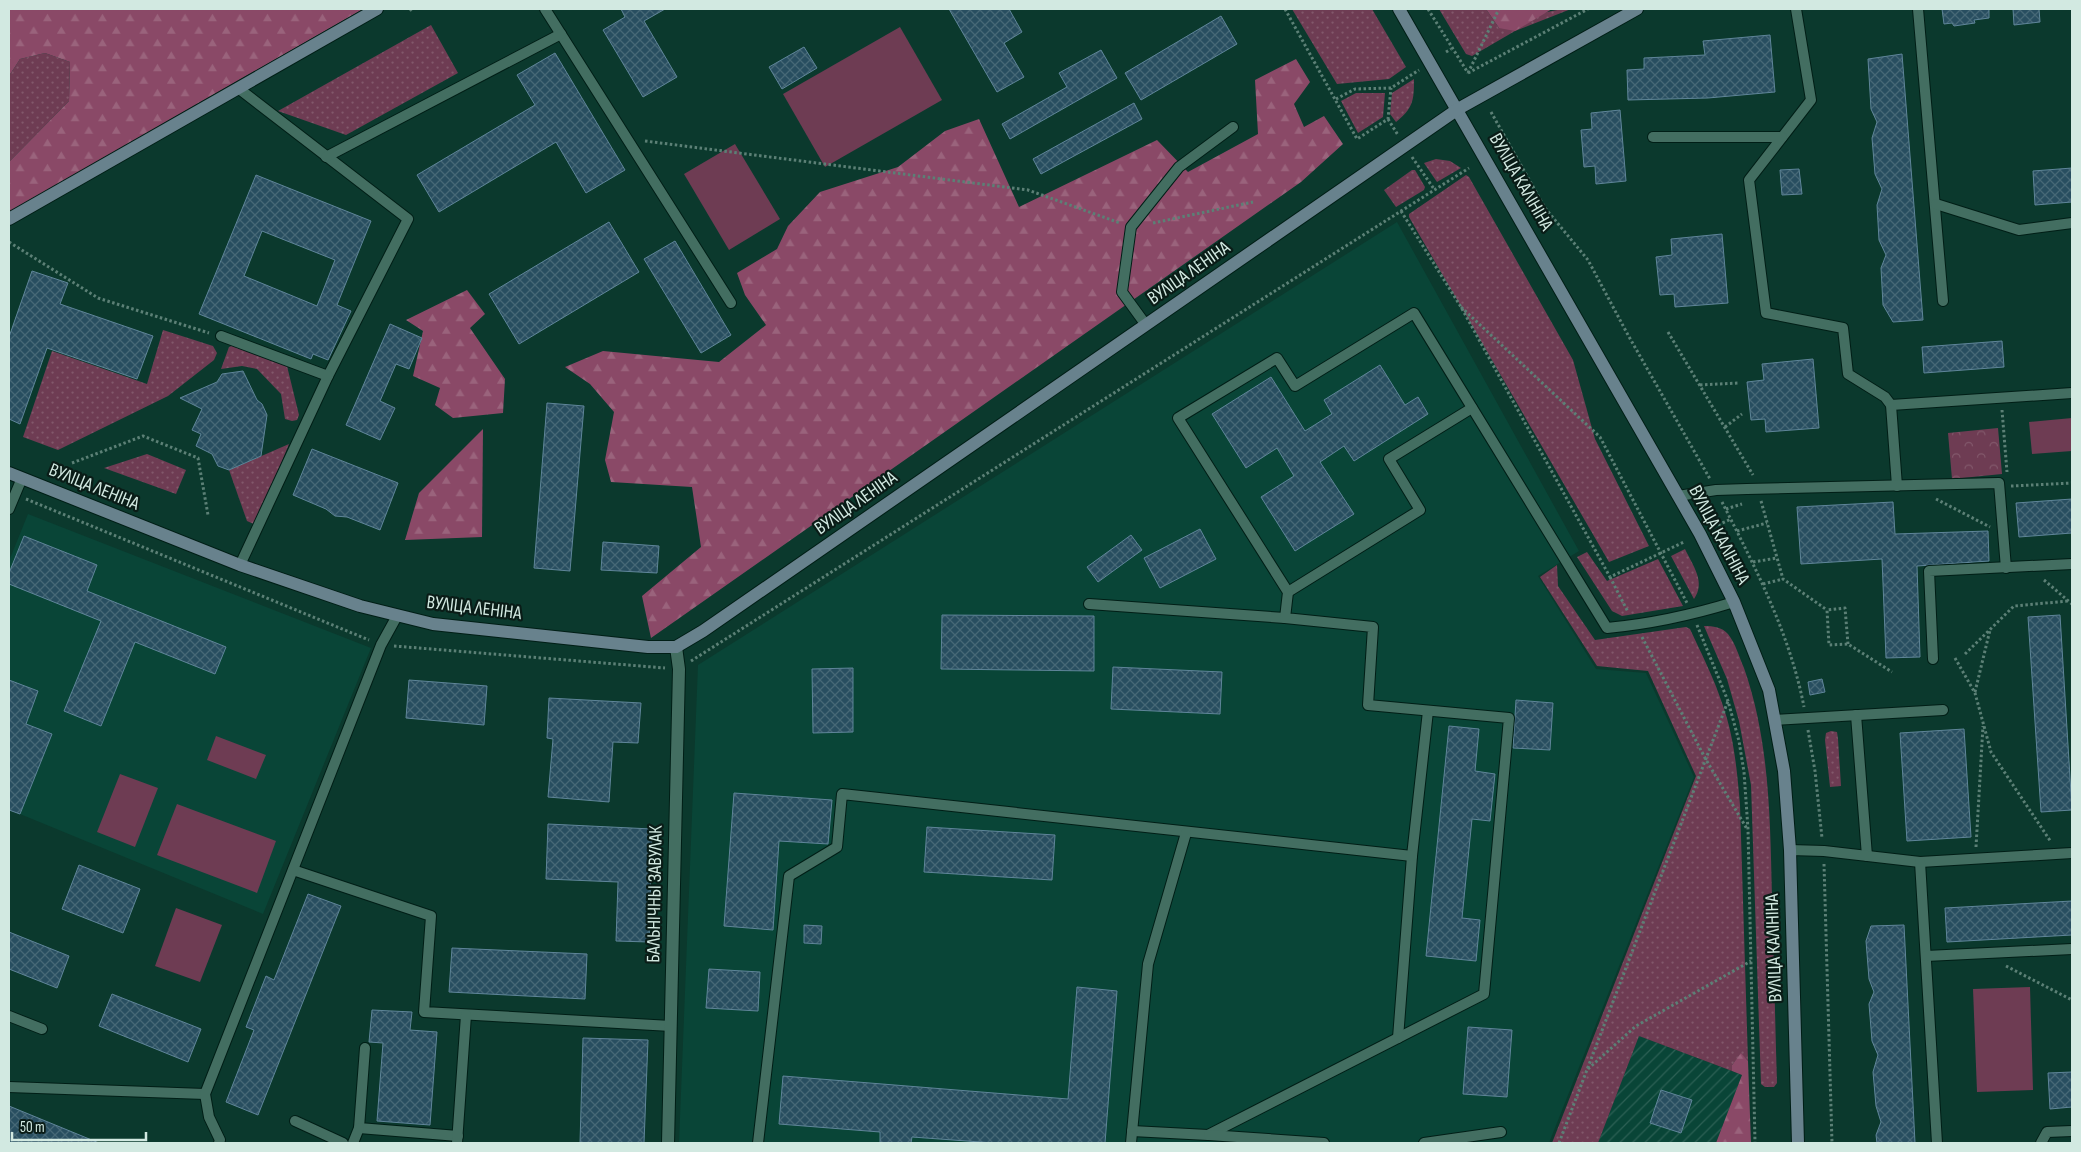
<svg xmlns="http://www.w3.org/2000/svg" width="2081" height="1152" viewBox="0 0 2081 1152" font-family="'Sofia Sans Condensed',sans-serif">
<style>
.built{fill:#094537}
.industrial{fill:url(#industrial-furrows)}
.grass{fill:url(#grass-dots)}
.forest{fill:url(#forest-firs)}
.park{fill:url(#park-crowns)}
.pitch{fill:#6e3c53}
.building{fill:url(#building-cross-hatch);stroke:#5f8599;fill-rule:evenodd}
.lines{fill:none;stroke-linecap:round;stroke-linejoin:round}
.lane-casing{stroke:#001e16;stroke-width:12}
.street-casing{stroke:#001e16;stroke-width:14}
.secondary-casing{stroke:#001e16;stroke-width:14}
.path{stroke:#5c8076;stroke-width:3;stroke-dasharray:2.5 2.5;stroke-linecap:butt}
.lane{stroke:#436e61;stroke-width:10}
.street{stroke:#436e61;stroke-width:12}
.secondary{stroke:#68828d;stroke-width:12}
.labels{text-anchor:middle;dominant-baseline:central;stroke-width:4.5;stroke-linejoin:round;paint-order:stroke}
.street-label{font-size:19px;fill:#d2e9e1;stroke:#0a1c17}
</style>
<defs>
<pattern id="industrial-furrows" width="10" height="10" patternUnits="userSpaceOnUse" patternTransform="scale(1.25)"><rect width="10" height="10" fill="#094537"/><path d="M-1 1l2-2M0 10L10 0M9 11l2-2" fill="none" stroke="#2c6054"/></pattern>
<pattern id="grass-dots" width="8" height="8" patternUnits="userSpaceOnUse" patternTransform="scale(1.25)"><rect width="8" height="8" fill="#6e3c53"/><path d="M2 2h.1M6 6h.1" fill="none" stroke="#82586b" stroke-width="1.8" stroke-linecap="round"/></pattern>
<pattern id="forest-firs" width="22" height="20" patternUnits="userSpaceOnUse" patternTransform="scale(1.25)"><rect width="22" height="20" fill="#8a4967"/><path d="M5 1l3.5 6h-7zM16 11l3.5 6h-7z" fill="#9a637c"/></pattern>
<pattern id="park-crowns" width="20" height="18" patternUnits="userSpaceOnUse" patternTransform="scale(1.25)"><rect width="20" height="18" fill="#6e3c53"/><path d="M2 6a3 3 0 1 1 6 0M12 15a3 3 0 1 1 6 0" fill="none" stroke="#82586b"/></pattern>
<pattern id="building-cross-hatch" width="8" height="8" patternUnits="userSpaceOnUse" patternTransform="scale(1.25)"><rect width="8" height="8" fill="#284e60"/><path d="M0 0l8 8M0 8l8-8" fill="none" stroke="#466876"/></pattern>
</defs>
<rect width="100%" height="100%" fill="#0b392d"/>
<!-- built -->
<g class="built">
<path d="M1397 222 1579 551 1538 576 1596 669 1646 673 1694 777 1549 1143H679L698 665Z"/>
<path d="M28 514 371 648 263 914 20 814 52 734 26 724 38 691 9 680V561Z"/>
</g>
<!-- industrial -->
<path class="industrial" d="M1639 1036 1742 1075 1716 1143H1598Z"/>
<!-- grass -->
<g class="grass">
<path d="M1292 9H1372L1406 67 1389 79 1337 84Z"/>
<path d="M1439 9H1486L1499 28C1522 20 1546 9 1571 9L1515 31 1472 56 1466 54Z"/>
<path d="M431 25 458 73 346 135 278 111Z"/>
<path d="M45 53 70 62 69 101 9 162V76L20 59Z"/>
<path d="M1414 79C1414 101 1413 108 1396 122L1390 114 1392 93Z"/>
<path d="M1356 93H1385L1383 117 1358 133 1341 101Z"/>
<path d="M1436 159 1450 161 1461 168 1437 182 1424 163Z"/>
<path d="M1412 170H1415L1425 187 1424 190 1396 207 1384 190Z"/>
<path d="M1466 175 1469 177 1573 360 1595 439 1649 546 1609 562 1409 217V214Z"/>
<path d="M163 330 213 346 217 353 214 360 168 396 58 450 23 437 52 351 147 384Z"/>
<path d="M236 344 287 366 299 415 297 420 292 421 285 419 281 394 257 369 242 366 221 369 229 347Z"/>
<path d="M289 444 256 525 247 521 229 470Z"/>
<path d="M147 454 186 470 176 494 104 468Z"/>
<path d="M1685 549C1693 566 1706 582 1694 599L1671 556Z"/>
<path d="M1587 552 1607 581 1658 559 1683 606 1622 616 1612 611 1577 557Z"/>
<path d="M1557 565 1558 586 1595 640 1686 627 1690 629C1701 653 1714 678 1722 703 1734 736 1737 770 1740 805L1748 1061 1741 1054 1732 1065V1071L1639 1036 1598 1143H1552L1696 776 1648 671 1597 666 1540 577Z"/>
<path d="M1704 626C1713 626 1722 627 1728 634 1736 644 1739 657 1744 668 1770 742 1770 820 1772 897 1774 959 1775 1021 1777 1083L1774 1087H1765L1761 1084 1751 785 1739 721 1727 679Z"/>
<path d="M1831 731 1837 732 1838 739 1841 786 1830 787 1825 740 1826 733Z"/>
</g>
<!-- forest -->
<g class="forest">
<path d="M9 9H363L9 212V162L69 101 70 62 45 53 20 59 9 76Z"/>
<path d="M1486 9H1552L1515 31 1499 28Z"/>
<path d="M1296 59 1310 82 1294 104 1304 127 1324 116 1343 144 1301 182 651 638 642 596 701 547 692 487 611 482 605 460 614 412 590 384 565 367 603 351 719 362 766 325 745 295 737 273 777 249 788 226 820 192 898 167 945 131 979 119 1019 207 1157 140 1188 172 1258 134 1255 80Z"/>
<path d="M467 290 485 314 470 328 505 379 503 413 453 418 435 405 440 388 413 376 423 331 406 320Z"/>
<path d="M483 429 482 537 405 540 419 493Z"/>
<path d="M1741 1053 1748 1061 1751 1143H1716L1742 1075 1732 1071V1065Z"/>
</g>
<!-- park -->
<path class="park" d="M1998 428 2002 474 1952 479 1948 433Z"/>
<!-- pitch -->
<g class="pitch">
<path d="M900 27 942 100 825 167 783 94Z"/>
<path d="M735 144 780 219 729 250 684 174Z"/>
<path d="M2072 418V451L2032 454 2029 422Z"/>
<path d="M216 736 266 755 256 779 207 760Z"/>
<path d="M120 774 158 788 135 847 97 832Z"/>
<path d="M177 804 276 841 257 893 157 855Z"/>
<path d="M176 908 222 925 200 982 155 966Z"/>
<path d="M2030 987 2033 1090 1977 1092 1973 989Z"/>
</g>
<!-- building -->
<g class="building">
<path d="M621 9H665L644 21 677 77 643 97 603 30 625 17Z"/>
<path d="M949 9H1009L1022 32 1004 43 1024 77 997 92Z"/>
<path d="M1942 9H1989V18L1974 20 1975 23 1954 26 1952 23 1944 24Z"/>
<path d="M2013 9H2039L2040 22 2014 25Z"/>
<path d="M1221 16 1237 44 1141 100 1125 73Z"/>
<path d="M1770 35 1775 92 1708 98 1628 100 1627 70 1644 69V58L1705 55 1703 41Z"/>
<path d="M804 47 817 68 782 89 769 67Z"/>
<path d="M1101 50 1117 78 1010 139 1002 124 1067 87 1059 73Z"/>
<path d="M555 53 625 170 586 193 556 142 439 212 417 175 535 105 517 75Z"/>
<path d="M1902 54 1923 320 1893 322 1883 305 1881 268 1886 255 1879 240 1877 205 1882 189 1875 174 1872 138 1877 122 1871 109 1868 59Z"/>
<path d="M1134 103 1142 119 1041 174 1033 159Z"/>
<path d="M1620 110 1626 181 1596 184 1595 166 1584 167 1581 130 1592 129 1591 113Z"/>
<path d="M2072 168V202L2035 205 2033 171Z"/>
<path d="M1799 169 1802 194 1782 195 1780 170Z"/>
<path d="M256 175 371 221 337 305 351 311 328 360 313 354 311 359 199 314ZM262 231 335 260 317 306 244 276Z"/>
<path d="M609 222 639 272 519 344 489 294Z"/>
<path d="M1722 234 1728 303 1675 307 1674 294 1660 295 1656 257 1672 255 1671 239Z"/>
<path d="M675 241 731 335 701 353 644 259Z"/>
<path d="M32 271 68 283 60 304 153 336 137 379 47 348 20 424 9 419V337Z"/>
<path d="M390 324 422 338 409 369 396 364 380 401 395 408 380 440 346 425Z"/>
<path d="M2002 341 2004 367 1924 373 1922 347Z"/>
<path d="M1813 359 1819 428 1766 432 1765 419 1751 420 1747 382 1764 380 1762 364Z"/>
<path d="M1380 365 1405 405 1418 397 1428 414 1354 461 1344 446 1320 462 1354 514 1295 551 1261 497 1294 476 1277 448 1246 468 1212 414 1271 377 1305 431 1332 414 1324 400Z"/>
<path d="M243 371 257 400 262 404 267 415 261 456 229 470 218 466 212 454 196 446 201 434 192 430 202 409 180 398 217 382 222 374Z"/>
<path d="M547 403 584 406 570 571 534 568Z"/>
<path d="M312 449 398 483 380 530 347 517 335 516 326 509 293 495Z"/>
<path d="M2072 499V533L2019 537 2016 503Z"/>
<path d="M1893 502 1895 534 1988 531 1989 561 1917 566 1920 657 1886 658 1882 559 1801 564 1797 507Z"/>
<path d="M1200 529 1216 559 1160 588 1144 558Z"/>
<path d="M1131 535 1142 550 1098 582 1087 567Z"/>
<path d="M24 536 97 565 87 591 226 647 215 674 135 642 101 726 64 711 101 621 9 584V573Z"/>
<path d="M603 542 659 546 657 573 601 570Z"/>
<path d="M942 615 1094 616V671L941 669Z"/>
<path d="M2060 615 2072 810 2041 812 2028 617Z"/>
<path d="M1113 667 1222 672 1220 714 1111 709Z"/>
<path d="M853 668V732L813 733 812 669Z"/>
<path d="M1822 679 1825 692 1810 695 1808 682Z"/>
<path d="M9 680 38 691 26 724 52 734 20 814 9 810Z"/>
<path d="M409 680 487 686 484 725 406 718Z"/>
<path d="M549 698 641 703 638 743 613 742 609 802 548 797 553 739 547 738Z"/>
<path d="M1516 700 1553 703 1550 750 1513 748Z"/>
<path d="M1449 726 1479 729 1475 771 1495 774 1490 821 1472 819 1462 918 1480 920 1476 961 1426 956Z"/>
<path d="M1964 729 1971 837 1907 841 1900 733Z"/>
<path d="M734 793 832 800 828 844 779 841 773 930 724 926Z"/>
<path d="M548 824 652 829 649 942 616 941 618 882 546 879Z"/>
<path d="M927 827 1055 835 1052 880 924 872Z"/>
<path d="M79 865 140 889 123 933 62 909Z"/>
<path d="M308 894 341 906 258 1115 226 1102 254 1030 246 1027 266 976 274 980Z"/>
<path d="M2072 901V935L1947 942 1945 908Z"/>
<path d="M804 925 822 926 821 944 804 943Z"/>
<path d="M1904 925 1915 1143H1877L1876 1135 1881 1122 1876 1106 1873 1072 1878 1055 1872 1041 1869 1004 1874 992 1869 979 1866 941 1871 926Z"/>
<path d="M9 932 69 956 57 988 9 969Z"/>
<path d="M452 948 587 954 585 999 449 992Z"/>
<path d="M709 969 760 972 758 1011 706 1008Z"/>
<path d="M1077 987 1117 991 1105 1143H994L912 1137 911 1143H880V1132L779 1124 783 1076 1068 1099Z"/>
<path d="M112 994 201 1029 188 1062 99 1026Z"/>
<path d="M372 1010 412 1012 410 1030 437 1032 430 1125 377 1121 383 1043 369 1042Z"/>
<path d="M1468 1027 1512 1030 1507 1097 1463 1094Z"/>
<path d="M583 1038 648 1040 644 1143H580Z"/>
<path d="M2072 1072V1107L2050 1109 2048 1073Z"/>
<path d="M1661 1090 1692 1100 1681 1133 1650 1123Z"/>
<path d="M9 1106 99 1143H9Z"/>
</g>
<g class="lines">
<defs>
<g id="lane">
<path d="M545 9 731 303"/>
<path d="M1796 9 1811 100 1749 180 1766 313 1843 328 1848 374 1885 397 1891 405"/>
<path d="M1918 9 1943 301"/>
<path d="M238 88 408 219 328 376 240 565"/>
<path d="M1653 137H1782"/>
<path d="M326 157 561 34"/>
<path d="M1936 204 2019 230 2072 223"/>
<path d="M1146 325 1122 292 1131 227 1179 167 1233 127"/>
<path d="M221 336 328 376"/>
<path d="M1897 486 1891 405 2072 393"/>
<path d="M1678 496 1716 490 1747 489 1999 483 2006 568"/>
<path d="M9 509 22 478"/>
<path d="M1288 592 1420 510 1389 459 1472 408"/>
<path d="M1089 604 1285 618"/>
<path d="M1933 659 1929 571 2072 564"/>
<path d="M1856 715 1867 856"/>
<path d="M1775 720 1943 710"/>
<path d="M1790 850 1824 851 1920 862 2072 853"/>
<path d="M1920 862 1937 1143"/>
<path d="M293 870 431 916 424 1012 671 1026"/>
<path d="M1926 956 2072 949"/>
<path d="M9 1016 42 1029"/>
<path d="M1398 1038 1412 856 1428 711"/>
<path d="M365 1048 359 1128 458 1136"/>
<path d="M9 1087 205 1094"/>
<path d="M295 1121 343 1143"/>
<path d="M1132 1131 1208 1135 1484 994 1509 718 1368 705 1373 627 1285 618 1288 592 1178 418 1277 358 1295 386 1414 313 1607 628C1650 624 1692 615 1734 602"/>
<path d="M1209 1135 1324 1143"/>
<path d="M219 1143 220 1140 209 1117 205 1094 381 645 397 616"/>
<path d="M353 1143 359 1128"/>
<path d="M457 1143 466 1015"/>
<path d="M758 1143 789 876 837 847 842 794 1412 856"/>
<path d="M1131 1143 1148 964 1186 833"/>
<path d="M1424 1143 1501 1132"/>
<path d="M2041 1143 2047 1132 2072 1131"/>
</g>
<path id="street" d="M668 1143 679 669 676 647"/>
<g id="secondary">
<path d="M1399 9 1700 534 1734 602 1769 690 1784 771 1790 850 1798 1143"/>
<path d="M9 219 377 9"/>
<path d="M9 473 240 565 360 606 433 624 648 647H676L703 631 1458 109 1637 9"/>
</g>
</defs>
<!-- lane casing -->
<use href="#lane" class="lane-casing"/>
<!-- street casing -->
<use href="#street" class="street-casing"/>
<!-- secondary casing -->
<use href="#secondary" class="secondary-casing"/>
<!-- path -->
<g class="path">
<path d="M410 9 412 11"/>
<path d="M1285 9 1357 139 1388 119 1391 88"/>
<path d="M1428 9 1468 73"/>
<path d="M1446 52 1451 49"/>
<path d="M1468 73 1588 9"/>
<path d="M1468 73 1499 9"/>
<path d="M1336 99 1355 89 1391 88 1419 70"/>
<path d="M1491 112 1545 208 1588 260 1628 335 1710 479"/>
<path d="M1388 119 1398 135"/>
<path d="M645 141 1028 190 1120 223"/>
<path d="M1500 147 1507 142"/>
<path d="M1412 157 1434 189"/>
<path d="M1401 211 1461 307 1610 577 1684 542"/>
<path d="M1153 223 1253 202"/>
<path d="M9 242 98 298 209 333"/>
<path d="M1461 307 1600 437 1687 603"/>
<path d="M1668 332 1753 475"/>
<path d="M1700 385 1738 383"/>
<path d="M2002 410 2007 472"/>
<path d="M1725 427 1742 414"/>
<path d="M72 463 143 436 198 458 208 515"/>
<path d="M2011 486 2072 483"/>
<path d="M26 499 369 640"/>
<path d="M1936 499 1990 527"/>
<path d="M1761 501 1783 579 1827 610"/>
<path d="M1722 502C1755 567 1790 634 1804 707"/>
<path d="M1726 509 1742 504"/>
<path d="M1718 525 1731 519"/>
<path d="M1737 531 1767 523"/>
<path d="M1753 562 1777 558"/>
<path d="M1610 577 1628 612"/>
<path d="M2044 580 2072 604"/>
<path d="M1763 584 1783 579"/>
<path d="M1697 625 1728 701 1739 741 1744 772 1748 829 1755 1143"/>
<path d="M1642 637 1705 758 1747 829"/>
<path d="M1848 644 1845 608 1827 610 1829 645 1848 644 1892 672"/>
<path d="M394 646 665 668"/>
<path d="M1965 654 2014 606 2068 601"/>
<path d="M1955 658 1975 693 1991 752 2051 842"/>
<path d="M691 661 1469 168"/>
<path d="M1975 692 1990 630"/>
<path d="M1808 730 1815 771 1822 838"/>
<path d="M1976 847 1983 726"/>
<path d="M1824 864 1832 1143"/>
<path d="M2006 966 2072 1000"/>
<path d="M1588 1069 1636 1026 1751 961"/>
<path d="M1559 1143 1728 701"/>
</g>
<!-- lane -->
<use href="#lane" class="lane"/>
<!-- street -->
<use href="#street" class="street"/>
<!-- secondary -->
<use href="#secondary" class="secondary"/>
</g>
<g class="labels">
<!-- street labels -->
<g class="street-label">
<text transform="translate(1521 182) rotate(60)">ВУЛІЦА КАЛІНІНА</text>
<text transform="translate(1189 273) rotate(-35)">ВУЛІЦА ЛЕНІНА</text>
<text transform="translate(94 487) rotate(22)">ВУЛІЦА ЛЕНІНА</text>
<text transform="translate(856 503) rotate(-35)">ВУЛІЦА ЛЕНІНА</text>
<text transform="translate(1719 535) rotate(62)">ВУЛІЦА КАЛІНІНА</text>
<text transform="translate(474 608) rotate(7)">ВУЛІЦА ЛЕНІНА</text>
<text transform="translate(655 894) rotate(-89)">БАЛЬНІЧНЫ ЗАВУЛАК</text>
<text transform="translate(1774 948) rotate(-92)">ВУЛІЦА КАЛІНІНА</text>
</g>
</g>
<!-- border -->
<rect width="2081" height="1152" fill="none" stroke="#d2e9e1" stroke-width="20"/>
<!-- scale -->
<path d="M12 1132v8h134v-8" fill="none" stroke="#d2e9e1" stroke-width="2.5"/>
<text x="20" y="1132" font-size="15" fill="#d2e9e1" stroke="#0a1c17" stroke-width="4" paint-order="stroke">50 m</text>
</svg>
